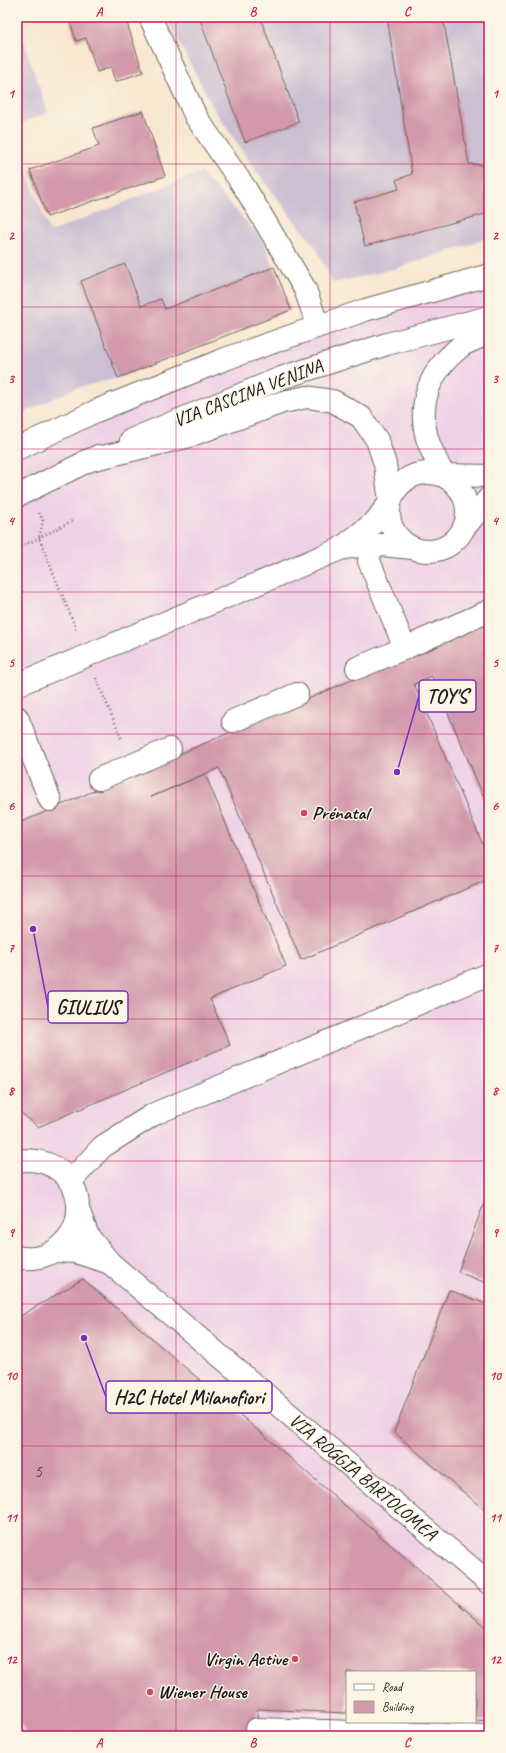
<svg xmlns="http://www.w3.org/2000/svg" width="506" height="1753" viewBox="0 0 506 1753" font-family="Caveat,sans-serif">
<style>
.built{fill:#eed0e7;fill-rule:evenodd}
.industrial{fill:#ccbed3}
.building{fill:#d298ab}
.lines{fill:none;stroke-linecap:round;stroke-linejoin:round}
.minor-casing{stroke:#69635b;stroke-width:24}
.path{stroke:#69635b;stroke-width:2.5;stroke-dasharray:1 3;stroke-linecap:butt}
.minor{stroke:#fff;stroke-width:22}
.grid{fill:none;stroke:#c2185b;stroke-width:1;stroke-opacity:0.55}
.poi-dot{fill:#d1495b;stroke:#fcf5e5;stroke-width:1.5}
.labels{text-anchor:middle;dominant-baseline:central;stroke-width:3;stroke-linejoin:round;paint-order:stroke}
.number-label{font-size:17px;fill:#4a3b40}
.street-label{font-size:19px;fill:#1c1c1c;stroke:#fcf5e5}
.poi-label{font-size:19px;font-weight:bold;fill:#1c1c1c;stroke:#fcf5e5;text-anchor:start}
.leader{fill:none;stroke:#7b2cbf;stroke-width:1.5}
.callout-dot{fill:#7b2cbf;stroke:#fcf5e5;stroke-width:1.5}
.callout{fill:#fcf5e5;stroke:#7b2cbf;stroke-width:1.5}
.callout-label{font-size:20px;text-anchor:middle;font-weight:bold;fill:#1c1c1c}
.neatline{fill:none;stroke:#c2185b;stroke-width:1.5}
.grid-label{font-size:13px;text-anchor:middle;font-weight:bold;fill:#c2185b}
</style>
<rect width="100%" height="100%" fill="#fcf5e5"/>
<filter id="ink" filterUnits="userSpaceOnUse"><feTurbulence type="fractalNoise" baseFrequency=".025" numOctaves="2"/><feDisplacementMap in="SourceGraphic" scale="8" xChannelSelector="R" yChannelSelector="G"/><feConvolveMatrix kernelMatrix="1 2 1 2 8 2 1 2 1" color-interpolation-filters="sRGB"/></filter>
<filter id="wash" filterUnits="userSpaceOnUse"><feTurbulence type="fractalNoise" baseFrequency=".012" numOctaves="4" result="noise"/><feDisplacementMap in="SourceGraphic" scale="16" xChannelSelector="R" yChannelSelector="G"/><feGaussianBlur stdDeviation="0.9" result="paint"/><feColorMatrix in="noise" values="0 0 0 0 0 0 0 0 0 0 0 0 0 0 0 0 0 1.4 0 .05"/><feComposite in="paint" operator="in"/></filter>
<g filter="url(#wash)">
<rect width="100%" height="100%" fill="#f8e7d0"/>
<!-- built -->
<path class="built" d="M489 275V1736H17V449L96 411ZM347 1672H475V1722H347Z"/>
<!-- industrial -->
<g class="industrial">
<path d="M166 17H489V238L398 268 333 283 316 248 259 175 215 111Z"/>
<path d="M17 21 48 113 17 125Z"/>
<path d="M17 147 50 232 201 172 262 239 291 310 118 378 76 388 17 416Z"/>
</g>
<g id="blocks">
<!-- building -->
<g class="building">
<path d="M71 17H125L143 72 115 82 111 67 97 72 86 38 76 41 69 18Z"/>
<path d="M199 17H260L299 122 245 142Z"/>
<path d="M387 17H443L469 164 486 165 489 178V213L365 246 354 202 399 189 396 180 412 174Z"/>
<path d="M143 111 165 176 47 217 30 170 99 146 93 128Z"/>
<path d="M125 264 141 306 161 299 165 309 274 267 291 310 118 378 81 281Z"/>
<path d="M489 621V809L432 676 414 684 489 859V879L301 960 219 768 151 797 205 774 286 966 210 999 230 1045 38 1127 17 1109V824Z"/>
<path d="M489 1190V1284L458 1272Z"/>
<path d="M83 1279 489 1630V1721L475 1720V1672H347V1713L257 1709 258 1736H26L17 1712V1318Z"/>
<path d="M449 1290 489 1305V1514L394 1432Z"/>
</g>
</g>
</g>
<g filter="url(#ink)">
<use href="#blocks" fill-opacity="0" stroke="#69635b" stroke-width="1"/>
<g class="lines">
<defs>
<g id="minor">
<path d="M150 17 196 117 245 188 305 289 318 326"/>
<path d="M489 331C481 339 469 340 460 347 431 370 417 401 427 438 431 451 438 463 443 475L489 476"/>
<path d="M131 440 281 378 387 344 489 317"/>
<path d="M17 449 96 411 225 359 365 310 489 275"/>
<path d="M86 461 186 437 283 402 307 397 333 401 361 417 377 440 385 464 390 502 375 522 340 549 370 544 413 548"/>
<circle cx="428" cy="512" r="39"/>
<path d="M17 496 98 456"/>
<path d="M464 528 489 498"/>
<path d="M405 648 489 611"/>
<path d="M357 668 405 648 369 561 370 544"/>
<path d="M17 685 340 549"/>
<path d="M17 717 50 800"/>
<path d="M233 721 297 694"/>
<path d="M99 779 170 749"/>
<path d="M17 1161C47 1156 79 1175 78 1209 78 1241 48 1264 17 1257"/>
<path d="M70 1182 102 1147 154 1114 489 974"/>
<path d="M78 1209 88 1236 110 1263 489 1583"/>
<path d="M55 1251 76 1252 110 1263"/>
<path d="M257 1729 489 1736"/>
</g>
</defs>
<!-- minor casing -->
<use href="#minor" class="minor-casing"/>
<!-- path -->
<g class="path">
<path d="M39 513 43 520 39 538 77 631"/>
<path d="M17 548 39 538 72 521"/>
<path d="M96 678 122 740"/>
</g>
<!-- minor -->
<use href="#minor" class="minor"/>
</g>
</g>
<!-- grid -->
<path class="grid" d="M176 17V1736M330 17V1736M17 164H489M17 307H489M17 449H489M17 592H489M17 734H489M17 876H489M17 1019H489M17 1161H489M17 1304H489M17 1446H489M17 1589H489"/>
<!-- markers -->
<g class="poi-dot">
<circle cx="304" cy="813" r="4"/>
<circle cx="295" cy="1659" r="4"/>
<circle cx="150" cy="1692" r="4"/>
</g>
<g class="labels">
<!-- number labels -->
<g class="number-label">
<text x="38" y="1471">5</text>
</g>
<!-- street labels -->
<g class="street-label">
<text transform="translate(248 393) rotate(-21)">VIA CASCINA VENINA</text>
<text transform="translate(363 1477) rotate(40)">VIA ROGGIA BARTOLOMEA</text>
</g>
<!-- poi labels -->
<g class="poi-label">
<text x="312" y="813">Prénatal</text>
<text x="287" y="1659" text-anchor="end">Virgin Active</text>
<text x="158" y="1692">Wiener House</text>
</g>
</g>
<!-- callouts -->
<path class="leader" d="M397 772L419 696M33 929L48 1007M84 1338L106 1397"/>
<g class="callout-dot">
<circle cx="397" cy="772" r="4"/>
<circle cx="33" cy="929" r="4"/>
<circle cx="84" cy="1338" r="4"/>
</g>
<g class="callout">
<rect x="419" y="680" width="57" height="32" rx="4"/>
<rect x="48" y="991" width="80" height="32" rx="4"/>
<rect x="106" y="1381" width="166" height="32" rx="4"/>
</g>
<g class="callout-label">
<text x="447" y="703">TOY'S</text>
<text x="88" y="1014">GIULIUS</text>
<text x="189" y="1404">H2C Hotel Milanofiori</text>
</g>
<!-- margin -->
<rect width="506" height="1753" fill="none" stroke="#fcf5e5" stroke-width="44"/>
<!-- legend -->
<rect x="346" y="1671" width="130" height="52" fill="#fcf5e5" stroke="#a29e95"/>
<rect x="354" y="1684" width="20" height="6" fill="#ffffff" stroke="#a29e95"/>
<text x="382" y="1691" font-size="12" fill="#1c1c1c">Road</text>
<rect x="354" y="1701" width="20" height="12" fill="#d298ab" stroke="#a29e95"/>
<text x="382" y="1711" font-size="12" fill="#1c1c1c">Building</text>
<rect x="22" y="22" width="462" height="1709" class="neatline"/>
<g class="grid-label">
<text x="99" y="16">A</text>
<text x="253" y="16">B</text>
<text x="407" y="16">C</text>
<text x="11" y="98">1</text>
<text x="495" y="98">1</text>
<text x="11" y="240">2</text>
<text x="495" y="240">2</text>
<text x="11" y="383">3</text>
<text x="495" y="383">3</text>
<text x="11" y="525">4</text>
<text x="495" y="525">4</text>
<text x="11" y="667">5</text>
<text x="495" y="667">5</text>
<text x="11" y="810">6</text>
<text x="495" y="810">6</text>
<text x="11" y="952">7</text>
<text x="495" y="952">7</text>
<text x="11" y="1095">8</text>
<text x="495" y="1095">8</text>
<text x="11" y="1237">9</text>
<text x="495" y="1237">9</text>
<text x="11" y="1380">10</text>
<text x="495" y="1380">10</text>
<text x="11" y="1522">11</text>
<text x="495" y="1522">11</text>
<text x="11" y="1664">12</text>
<text x="495" y="1664">12</text>
<text x="99" y="1747">A</text>
<text x="253" y="1747">B</text>
<text x="407" y="1747">C</text>
</g>
</svg>
